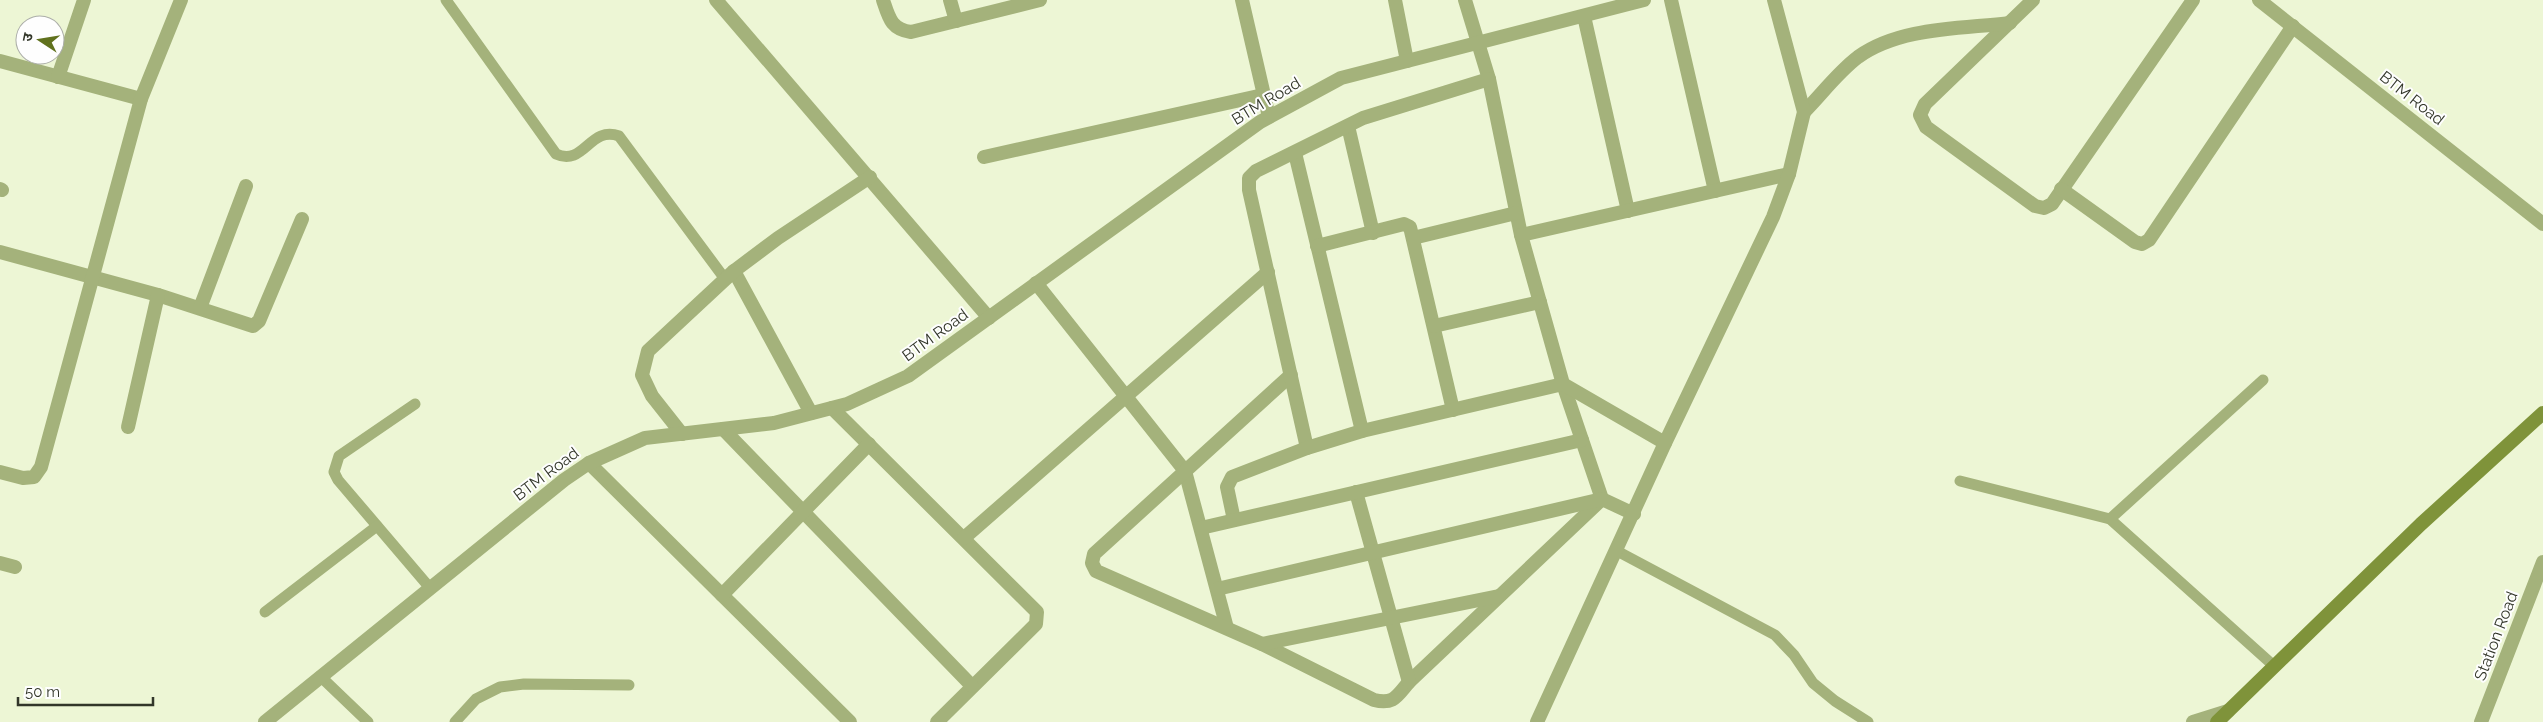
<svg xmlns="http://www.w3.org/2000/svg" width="2543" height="722" viewBox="0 0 2543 722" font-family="Raleway,'Noto Sans Devanagari',sans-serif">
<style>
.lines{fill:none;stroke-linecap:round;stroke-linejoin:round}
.service{stroke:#a4b27b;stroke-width:11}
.minor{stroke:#a4b27b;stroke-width:14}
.tertiary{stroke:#a4b27b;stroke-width:14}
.secondary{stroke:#7f933a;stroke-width:14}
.labels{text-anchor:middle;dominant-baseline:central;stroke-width:4;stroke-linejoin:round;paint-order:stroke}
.street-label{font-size:16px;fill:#323629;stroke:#fefefe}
</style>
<rect width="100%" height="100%" fill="#edf6d5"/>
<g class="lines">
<!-- service -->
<g class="service">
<path d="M446 0 556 154C584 167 590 125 619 136L725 279"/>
<path d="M415 404 339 456 334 472 338 480 430 588"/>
<path d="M1960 481 2110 519 2274 666"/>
<path d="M2110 519 2263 380"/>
<path d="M1617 551 1775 635 1794 655 1813 683 1835 701 1868 722"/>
<path d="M265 612 377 526"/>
<path d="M320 676 368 722"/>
<path d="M455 722 476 699 500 687 524 684 629 685"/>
</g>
<!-- minor -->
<g class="minor">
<path d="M716 0 989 318"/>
<path d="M883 0C889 18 891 29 911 32L1040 0"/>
<path d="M950 0 956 21"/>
<path d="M1242 0 1269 117"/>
<path d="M1395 0 1407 61"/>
<path d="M1465 0 1489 79 1521 235 1563 384 1602 499"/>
<path d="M1671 0 1715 191"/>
<path d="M2033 0 1925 104 1920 115 1926 127 2035 206 2044 208 2052 204 2193 0"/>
<path d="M1584 16 1628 211"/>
<path d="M0 61 141 99"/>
<path d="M58 77 84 0"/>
<path d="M1804 112C1821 95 1838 72 1858 57 1900 27 1960 29 2010 23"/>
<path d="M1348 126 1373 233"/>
<path d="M1295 153 1362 431"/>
<path d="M984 157 1263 95"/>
<path d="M0 189 2 190"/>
<path d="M2061 189 2135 242 2142 244 2149 240 2293 26"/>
<path d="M1521 235 1789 174"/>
<path d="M1413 238 1516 213"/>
<path d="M1317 246 1404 224 1410 227 1453 410"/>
<path d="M0 252 158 295 253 326 259 321 302 219"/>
<path d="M734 271 811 413"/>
<path d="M1036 283 1185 471 1227 628"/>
<path d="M200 308 246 186"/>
<path d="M1434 326 1540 302"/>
<path d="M1291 375 1094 554 1092 563 1096 571 1262 644 1374 700C1394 705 1397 696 1409 682L1602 499"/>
<path d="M832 408 1037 612 1036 624 937 722"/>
<path d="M128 427 158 295"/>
<path d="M723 429 972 686"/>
<path d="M682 434 652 396 642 375 648 351 734 271 778 238 870 177"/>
<path d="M1307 448 1249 190V178L1256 171 1363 118 1489 79"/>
<path d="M589 463 850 722"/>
<path d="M0 472 23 478 34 477 41 467 141 99 181 0"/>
<path d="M1356 492 1409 682"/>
<path d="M1234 520 1227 487 1232 477 1307 448 1362 431 1563 384 1665 443"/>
<path d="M1201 528 1582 440"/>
<path d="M964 538 1268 272"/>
<path d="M0 563 15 567"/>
<path d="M1217 589 1602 499 1634 514"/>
<path d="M722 595 869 444"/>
<path d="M1262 644 1499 596"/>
<path d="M1537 722 1665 443 1773 217 1789 174 1804 112 1774 0"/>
<path d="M2193 722 2228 711"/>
</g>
<!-- tertiary -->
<g class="tertiary">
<path d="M2259 0 2543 224"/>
<path d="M265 722 564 480 589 463 645 438 774 423 847 404 908 376 1260 122 1341 78 1644 0"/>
<path d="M2481 722 2543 562"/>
</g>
<!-- secondary -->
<path class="secondary" d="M2217 722 2421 524 2543 413"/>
</g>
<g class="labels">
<!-- street labels -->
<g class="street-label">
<text transform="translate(2412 98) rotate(38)">BTM Road</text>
<text transform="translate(1266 101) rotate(-31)">BTM Road</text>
<text transform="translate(935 335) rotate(-36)">BTM Road</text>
<text transform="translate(546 474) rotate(-37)">BTM Road</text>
<text transform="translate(2496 636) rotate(-69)">Station Road</text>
</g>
</g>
<!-- north arrow -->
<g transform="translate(40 40) rotate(282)"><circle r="24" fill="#fefefe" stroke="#acaea9"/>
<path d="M0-4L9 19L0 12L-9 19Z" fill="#60711d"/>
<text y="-8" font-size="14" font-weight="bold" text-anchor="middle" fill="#323629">उ</text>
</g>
<!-- scale -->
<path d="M18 697v8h135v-8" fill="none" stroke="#323629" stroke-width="2.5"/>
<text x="25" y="697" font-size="15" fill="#323629" stroke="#fefefe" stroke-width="4" paint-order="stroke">50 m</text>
</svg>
